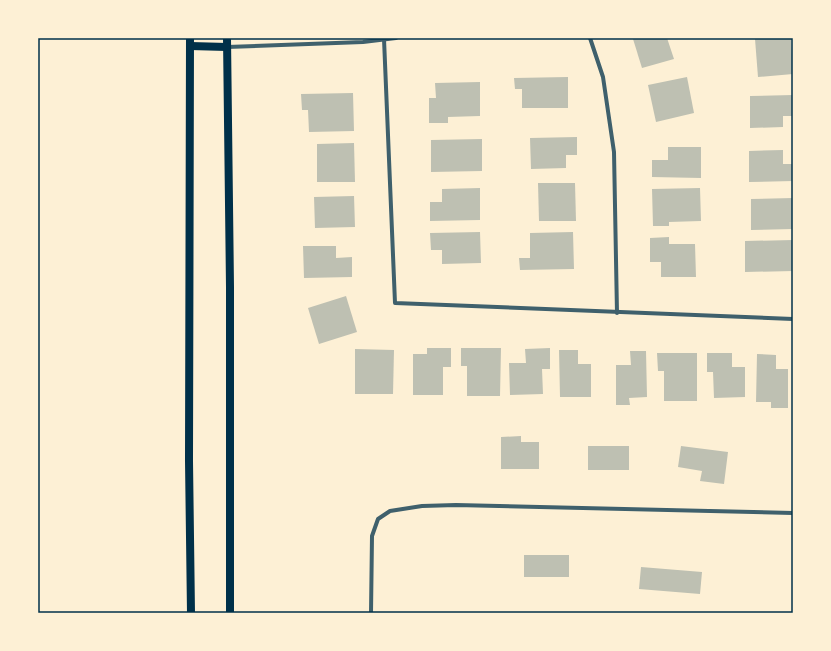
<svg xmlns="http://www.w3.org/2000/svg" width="831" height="651" viewBox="0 0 831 651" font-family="'Work Sans',sans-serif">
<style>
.building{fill:#bec0b2}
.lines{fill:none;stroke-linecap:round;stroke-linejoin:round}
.minor{stroke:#3f606c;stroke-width:4}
.secondary{stroke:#003049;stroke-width:8}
.neatline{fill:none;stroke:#003049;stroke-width:1.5}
</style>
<rect width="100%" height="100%" fill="#fdf0d5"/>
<!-- building -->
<g class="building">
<path d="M667 38 674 59 642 68 633 39Z"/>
<path d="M791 38 793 74 758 77 755 39Z"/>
<path d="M568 77V108H522V89H515L514 78Z"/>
<path d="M687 77 694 113 656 122 648 85Z"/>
<path d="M480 82V116L448 117V123H429V98H436L435 83Z"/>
<path d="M353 93 354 131 309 132 308 110H302L301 94Z"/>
<path d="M793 95V116H783V127L750 128V96Z"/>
<path d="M577 137V155H566V168L531 169 530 138Z"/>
<path d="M482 139V171L431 172V140Z"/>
<path d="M354 143 355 182H317V144Z"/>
<path d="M668 147H701V178L652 177V160H668Z"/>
<path d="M783 150V164H793V181L749 182V151Z"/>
<path d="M538 183H575L576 221H539Z"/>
<path d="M480 188V220L430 221V202H442V189Z"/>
<path d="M700 188 701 221 669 222V226H653L652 189Z"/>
<path d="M354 196 355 227 315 228 314 197Z"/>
<path d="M793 198V229L751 230V199Z"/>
<path d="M480 232 481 263 442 264V250H431L430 233Z"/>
<path d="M573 232 574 269 520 270 519 258H530V233Z"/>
<path d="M669 237V244H695L696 277H661V262H650V238Z"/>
<path d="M793 240V271L745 272V241Z"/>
<path d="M303 246H336V258L352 257V277L304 278Z"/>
<path d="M346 296 357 332 319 344 308 308Z"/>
<path d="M427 348H451V367H443V395H413V354H427Z"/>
<path d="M461 348H501L500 396H467V366H461Z"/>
<path d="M550 348V369H542L543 394 510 395 509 363H526L525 349Z"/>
<path d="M355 349 394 350 393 394H355Z"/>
<path d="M559 350H578V364H591V397H560Z"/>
<path d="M630 351H646L647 397 629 398 630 405H616V365H631Z"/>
<path d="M657 353H697V401H664V371H658Z"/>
<path d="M707 353H732V367H745V397L714 398 713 372H707Z"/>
<path d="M757 354 776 355V369H788V408H771V402H756Z"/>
<path d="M521 436V442H539V469H501V437Z"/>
<rect x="588" y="446" width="41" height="24"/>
<path d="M681 446 728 452 724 484 700 481 702 471 678 467Z"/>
<rect x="524" y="555" width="45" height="22"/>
<path d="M641 567 702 572 700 594 639 589Z"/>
</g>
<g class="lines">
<!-- minor -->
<g class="minor">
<path d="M590 38 603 77 614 152 617 313"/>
<path d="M384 39 395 303 793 319"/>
<path d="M227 47 363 42 396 38"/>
<path d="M371 613 372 536 378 519 390 511 422 506 456 505 793 513"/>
</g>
<!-- secondary -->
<g class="secondary">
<path d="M190 38 189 461 191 613"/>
<path d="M227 38 230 287V613"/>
<path d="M190 46 227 47"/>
</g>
</g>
<!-- border -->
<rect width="831" height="651" fill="none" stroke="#fdf0d5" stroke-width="78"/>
<rect x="39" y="39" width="753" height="573" class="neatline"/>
</svg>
